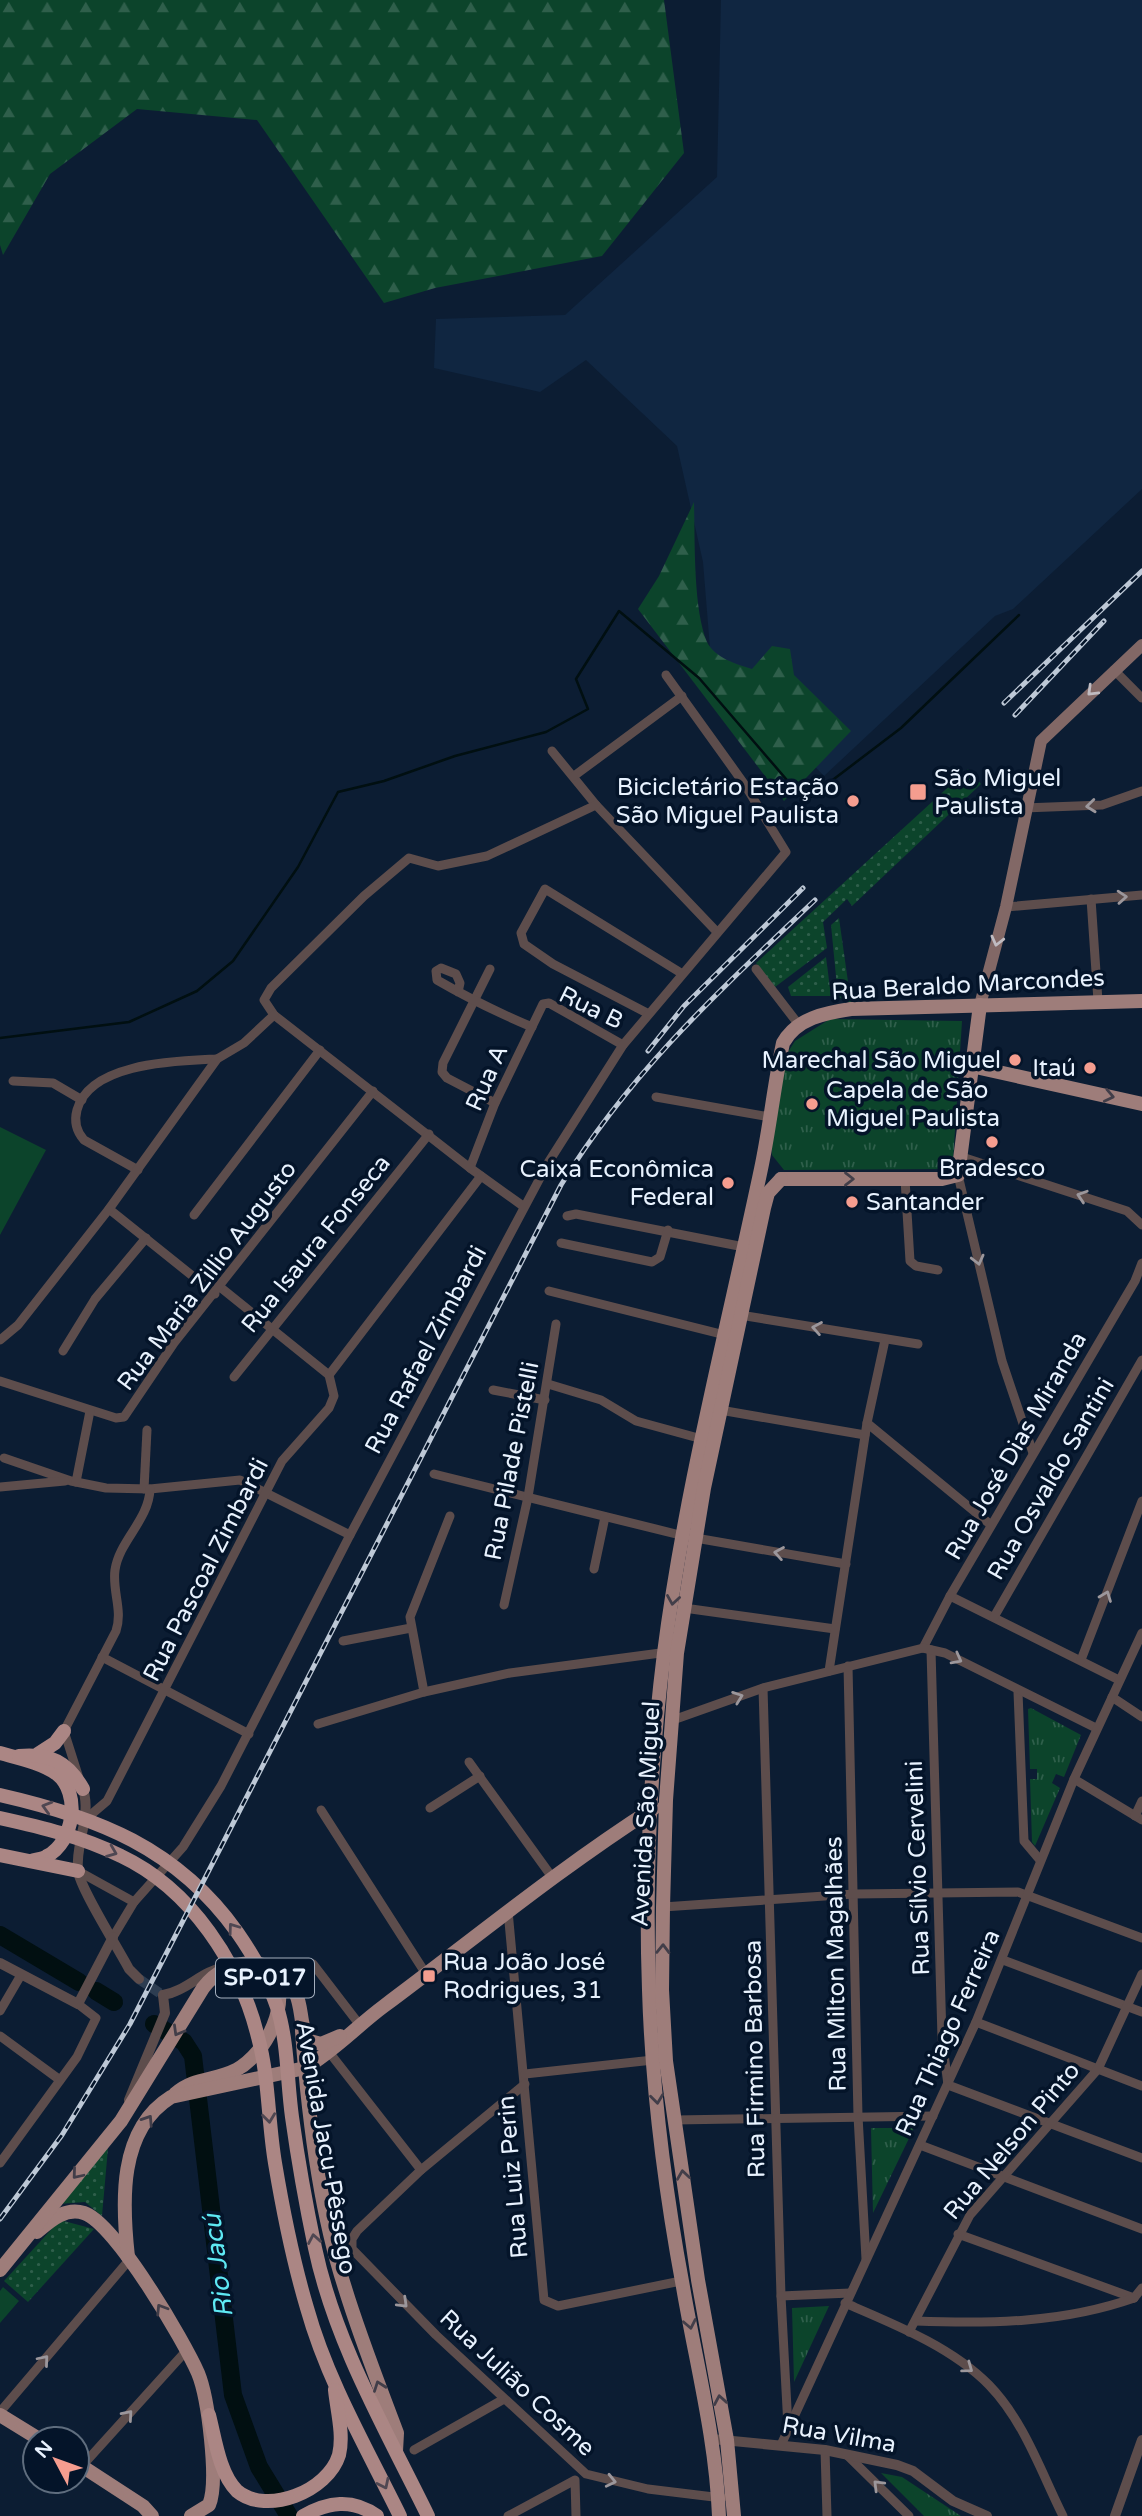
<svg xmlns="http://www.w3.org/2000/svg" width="1142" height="2516" viewBox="0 0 1142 2516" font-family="'Varela Round',sans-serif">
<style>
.built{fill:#102641}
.grass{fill:url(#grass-dots)}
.forest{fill:url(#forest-firs)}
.park{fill:url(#park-tufts)}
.garden{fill:#0c442b}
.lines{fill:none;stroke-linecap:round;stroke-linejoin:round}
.stream{stroke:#010f11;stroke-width:2.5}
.river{stroke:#010f11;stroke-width:18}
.tertiary-tunnel{stroke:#2d3d51;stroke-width:10;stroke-dasharray:10 5;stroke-linecap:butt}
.minor{stroke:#5d4d4c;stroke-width:9}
.tertiary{stroke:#5d4d4c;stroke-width:10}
.secondary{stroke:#826866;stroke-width:12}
.primary{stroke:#9e7d7a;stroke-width:14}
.trunk{stroke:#ab8684;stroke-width:14}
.rail-casing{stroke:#bdc8d6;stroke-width:5}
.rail{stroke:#041429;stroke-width:2.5;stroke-dasharray:8;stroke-linecap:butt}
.oneway{stroke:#bfbbc1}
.oneway2{stroke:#9c979c}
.oneway3{stroke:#423e49}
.oneway4{stroke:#4f4752}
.poi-dot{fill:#f59d8f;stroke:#041429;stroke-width:2.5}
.labels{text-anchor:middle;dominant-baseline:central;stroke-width:7;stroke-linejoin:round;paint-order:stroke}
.shield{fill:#041429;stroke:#a4afbe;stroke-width:2}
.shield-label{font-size:23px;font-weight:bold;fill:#e8f2fe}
.poi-label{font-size:24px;fill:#e8f2fe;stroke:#041429;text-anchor:start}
.street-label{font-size:24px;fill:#e8f2fe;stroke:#041429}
.water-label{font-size:26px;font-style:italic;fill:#5ee9f4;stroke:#041429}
</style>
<defs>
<pattern id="grass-dots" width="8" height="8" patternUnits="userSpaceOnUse" patternTransform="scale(1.75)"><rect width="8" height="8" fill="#0c442b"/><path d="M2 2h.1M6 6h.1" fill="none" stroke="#2f5f4b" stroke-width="1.8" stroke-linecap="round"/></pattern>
<pattern id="forest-firs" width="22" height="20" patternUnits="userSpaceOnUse" patternTransform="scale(1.75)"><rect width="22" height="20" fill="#0c442b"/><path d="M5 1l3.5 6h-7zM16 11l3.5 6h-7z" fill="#2f5f4b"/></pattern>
<pattern id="park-tufts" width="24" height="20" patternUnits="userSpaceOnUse" patternTransform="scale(1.75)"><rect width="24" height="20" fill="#0c442b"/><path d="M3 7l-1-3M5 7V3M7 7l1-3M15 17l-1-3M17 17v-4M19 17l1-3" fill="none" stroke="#2f5f4b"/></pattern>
</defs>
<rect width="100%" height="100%" fill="#0c1d33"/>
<!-- built -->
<path class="built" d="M721 0H1142V489L1013 609 995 616 824 776 711 661 703 562 677 446 586 360 540 392 434 368 436 319 565 315 717 177Z"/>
<!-- grass -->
<g class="grass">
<path d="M968 769 981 784 852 906 847 899 823 922 827 948 775 987 756 963Z"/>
<path d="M839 918 851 1003 838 997 831 925Z"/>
<path d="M826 957 831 996H791L788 987Z"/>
<path d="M108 2148 102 2216 85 2202 59 2204Z"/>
<path d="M60 2220 94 2229 28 2302 4 2281Z"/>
</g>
<!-- forest -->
<g class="forest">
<path d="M0 0H664L684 153 602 256 435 288 384 303 257 120 137 109 50 174 3 255 0 245Z"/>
<path d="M694 502C695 539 693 609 707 642 715 658 736 664 752 669L772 646 790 649 794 675 851 731 784 801 638 609 659 576Z"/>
</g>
<!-- park -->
<g class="park">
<path d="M830 1019 962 1021 953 1161 947 1169 784 1170 772 1155 771 1144 786 1055 795 1041Z"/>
<path d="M1031 1708 1081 1735 1064 1777 1056 1774 1052 1783 1060 1788 1035 1846 1032 1842 1030 1779H1037V1769H1030L1028 1709Z"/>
<path d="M914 2128 873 2213V2214L871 2128Z"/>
<path d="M829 2306 795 2380 794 2382 792 2308Z"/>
<path d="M881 2473 902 2477 961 2516H924Z"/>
</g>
<!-- garden -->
<g class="garden">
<path d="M0 1127 46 1150 0 1235Z"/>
<path d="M3 2287 19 2301 0 2323V2291Z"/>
</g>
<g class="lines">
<!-- stream -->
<path class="stream" d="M0 1038 129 1022 197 991 233 961 298 867 338 792 384 781 455 756 546 732 588 709 576 679 619 611 699 678 805 801 901 728 1019 615"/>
<!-- river -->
<g class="river">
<path d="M0 1935 79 1982"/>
<path d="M96 1991 114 2002"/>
<path d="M154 2024 184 2042 193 2056 233 2395 259 2467 289 2516"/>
</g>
<!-- tertiary-tunnel -->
<path class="tertiary-tunnel" d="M139 1979 161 1994"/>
<!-- minor -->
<g class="minor">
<path d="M1114 670 1142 698"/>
<path d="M552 751 596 805 716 931"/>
<path d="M574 776 682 696"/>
<path d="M1024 808 1102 805 1142 791"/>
<path d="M1091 899 1098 1001"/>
<path d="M1006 907 1142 895"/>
<path d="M490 969 443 1063 442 1072 447 1078 495 1103"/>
<path d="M756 969 799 1025"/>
<path d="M458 992 460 983 456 974 441 968 436 971 437 980C468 998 499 1013 532 1027"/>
<path d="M647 1013 553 964 524 944 521 933 545 889 681 973"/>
<path d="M13 1081 53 1083 82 1100"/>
<path d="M656 1097 770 1117"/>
<path d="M962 1157 1127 1211 1142 1225"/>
<path d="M470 1168 495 1103 543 1004 549 1003 623 1045"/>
<path d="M138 1170 84 1140C76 1131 74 1121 77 1110 90 1062 178 1061 217 1059"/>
<path d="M958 1175 1002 1361 1033 1453"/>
<path d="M905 1179 910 1261 916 1266 938 1270"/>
<path d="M523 1206 470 1168 274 1015 264 1000 271 988 364 896 409 858 438 866 487 856 596 805"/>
<path d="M109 1209 215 1294"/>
<path d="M194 1215 320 1050"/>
<path d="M567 1216 576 1214 744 1247"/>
<path d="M561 1243 652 1262 660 1257 668 1230"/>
<path d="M220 1287 329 1375"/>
<path d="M549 1291 725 1335"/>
<path d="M740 1315 918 1344"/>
<path d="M0 1340 18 1325 109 1209 217 1059 244 1043 274 1015"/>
<path d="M63 1351 95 1299 146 1238"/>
<path d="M234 1377 429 1134"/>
<path d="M0 1381 116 1418 124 1417 174 1343 373 1091"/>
<path d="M548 1384 601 1400 636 1421 702 1439"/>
<path d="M493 1390 545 1400"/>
<path d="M720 1410 865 1435"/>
<path d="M867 1423 991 1525"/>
<path d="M4 1458 71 1481 106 1488 150 1489 240 1480 350 1535"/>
<path d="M434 1474 684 1536 846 1564"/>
<path d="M76 1482 90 1411"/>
<path d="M0 1487 65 1481"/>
<path d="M144 1489 147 1430"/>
<path d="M594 1569 605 1517"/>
<path d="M950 1596 1119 1680"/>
<path d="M504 1605 528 1497 556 1324"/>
<path d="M684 1608 835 1629"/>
<path d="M994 1617 1142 1360"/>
<path d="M343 1641 411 1628"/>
<path d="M923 1648 950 1596 1135 1281 1142 1263"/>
<path d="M931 1650 942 2038 948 2085 1142 2158"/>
<path d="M102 1657 249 1734"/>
<path d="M1081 1660 1142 1501"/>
<path d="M848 1666 858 2116 866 2259"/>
<path d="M829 1671 867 1423 885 1340"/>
<path d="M763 1688 781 2296 788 2427"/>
<path d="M424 1692 410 1617 450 1516"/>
<path d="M1018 1692 1024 1841 1040 1860"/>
<path d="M1112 1697 1142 1717"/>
<path d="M673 1720 763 1688 923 1648 945 1653 1096 1728"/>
<path d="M318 1724 424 1692 510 1673 668 1652"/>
<path d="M469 1762 552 1877"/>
<path d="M79 1778 64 1731 116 1631C123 1610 112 1591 115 1570 119 1541 149 1520 150 1489"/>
<path d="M1074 1779 1142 1820"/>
<path d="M430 1808 480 1776"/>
<path d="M321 1810 426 1974"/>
<path d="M1135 1816 1142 1801"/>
<path d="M87 1818 107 1801 282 1461 329 1408 334 1396 329 1375 481 1176"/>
<path d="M78 1871 134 1902"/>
<path d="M663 1907 854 1894 1018 1892 1142 1938"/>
<path d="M508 1911 544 2300 558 2306 681 2281"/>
<path d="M113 1937 134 1902 183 1847 221 1786 350 1535 548 1163 623 1045 786 852 745 785 666 675"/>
<path d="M1003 1960 1142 2012"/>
<path d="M313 1964 359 2024"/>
<path d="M0 2011 21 1975"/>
<path d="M976 2022 1142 2086"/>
<path d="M0 2036 60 2080"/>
<path d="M329 2052 421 2170"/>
<path d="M525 2074 653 2060"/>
<path d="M525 2084 421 2170 357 2231 352 2239V2249L436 2335 586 2474 648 2489 722 2498"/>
<path d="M675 2120 933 2116"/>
<path d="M920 2145 1142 2229"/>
<path d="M0 2163 77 2057 96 2018 78 2004"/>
<path d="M958 2234 1134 2298"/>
<path d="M781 2296 850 2293"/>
<path d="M1134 2298 1142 2288"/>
<path d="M845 2303C894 2324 952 2347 989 2385 1024 2421 1041 2472 1063 2516"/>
<path d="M916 2321C990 2324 1063 2323 1134 2298"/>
<path d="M909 2332 970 2215 1098 2069 1142 1974"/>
<path d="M0 2412 130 2259"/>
<path d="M781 2445 976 2022 1074 1779 1142 1633"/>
<path d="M414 2450 504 2399"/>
<path d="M825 2450 827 2516"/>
<path d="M847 2455 909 2516"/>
<path d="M82 2466 186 2351"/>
<path d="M508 2516 575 2480 576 2516"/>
</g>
<!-- tertiary -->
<g class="tertiary">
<path d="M83 1789C92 1818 75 1842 78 1871 80 1888 118 1948 129 1969L139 1979"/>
<path d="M0 1963 78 2004 113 1937"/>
<path d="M163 1995C185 1992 202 1971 225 1967"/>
<path d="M129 2100 165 2013 163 1995"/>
<path d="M712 2439 825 2450 897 2465 913 2471 953 2501 987 2516"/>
<path d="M1115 2516 1142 2440"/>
</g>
<!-- secondary -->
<path class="secondary" d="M980 1005 1006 907 1041 741 1142 645"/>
<!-- primary -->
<g class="primary">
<path d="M971 1066 1142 1104"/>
<path d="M781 1179H942L958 1175 980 1005"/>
<path d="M302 2031C308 2114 319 2209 345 2288 360 2337 379 2385 397 2433L396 2451"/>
<path d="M175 2094C194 2077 215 2081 236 2070 268 2052 291 2003 273 1970"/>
<path d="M37 2232C50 2221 65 2207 84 2213 115 2223 184 2341 198 2373 208 2397 219 2482 209 2505L191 2516"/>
<path d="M128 2257C122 2203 118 2130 171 2097L305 2068C334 2051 357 2026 384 2006 474 1939 560 1868 654 1808"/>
<path d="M0 2270 121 2121 203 1988C228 1955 277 1953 296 1994 303 2010 299 2027 310 2041L321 2044 340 2036"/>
<path d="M0 2415 39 2439"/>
<path d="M77 2463 143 2506 152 2516"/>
<path d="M719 2516C716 2439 696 2363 683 2287 665 2190 652 2088 649 1990 645 1877 650 1765 664 1653 685 1490 727 1330 761 1169 770 1127 774 1085 783 1043 797 1018 825 1013 851 1009L1142 1001"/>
<path d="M734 2516 727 2440 698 2280 666 2061 662 1990 663 1907 666 1800 677 1653 704 1488 764 1208 768 1193 781 1179"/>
</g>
<!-- trunk -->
<g class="trunk">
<path d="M0 1753C18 1758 42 1763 57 1774 81 1793 74 1842 47 1856 43 1859 36 1859 31 1861"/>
<path d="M38 1754 55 1743 64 1731"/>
<path d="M19 1756C50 1753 68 1762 83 1789"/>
<path d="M0 1795C97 1817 177 1848 237 1932 253 1955 268 1980 277 2007 288 2042 287 2081 292 2117 298 2160 306 2205 315 2248 335 2343 386 2430 428 2516"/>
<path d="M0 1818C41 1827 83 1837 121 1856 191 1889 240 1964 258 2037 269 2077 268 2122 275 2163 283 2211 293 2261 307 2308 327 2380 367 2449 400 2516"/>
<path d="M0 1855 78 1871"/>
<path d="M209 2415C215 2438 219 2473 237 2491 267 2516 328 2491 339 2455 344 2435 337 2410 335 2390"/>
<path d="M303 2516C328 2502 352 2498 377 2516"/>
</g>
<defs>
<g id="rail">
<path d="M1004 703 1142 571"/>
<path d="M1015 715 1104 621"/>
<path d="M648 1051 684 1006 803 888"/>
<path d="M0 2219 62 2135 130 2024 561 1185C632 1070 717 993 815 900"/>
</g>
</defs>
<!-- rail casing -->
<use href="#rail" class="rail-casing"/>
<!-- rail -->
<use href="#rail" class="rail"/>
</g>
<!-- one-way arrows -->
<defs><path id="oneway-chevron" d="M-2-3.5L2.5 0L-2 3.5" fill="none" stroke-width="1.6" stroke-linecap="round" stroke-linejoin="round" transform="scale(1.75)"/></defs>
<g class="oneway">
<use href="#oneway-chevron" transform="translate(1092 691) rotate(136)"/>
<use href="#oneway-chevron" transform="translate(997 941) rotate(104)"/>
</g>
<g class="oneway2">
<use href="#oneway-chevron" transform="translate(1091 806) rotate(174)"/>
<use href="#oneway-chevron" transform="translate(1122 897) rotate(-4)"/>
<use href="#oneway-chevron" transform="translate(1082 1196) rotate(-162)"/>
<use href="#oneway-chevron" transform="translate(978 1260) rotate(76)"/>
<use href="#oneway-chevron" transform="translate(817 1328) rotate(-170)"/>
<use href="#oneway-chevron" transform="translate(779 1553) rotate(-170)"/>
<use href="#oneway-chevron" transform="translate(1106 1596) rotate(-69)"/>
<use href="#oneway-chevron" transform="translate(957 1659) rotate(28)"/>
<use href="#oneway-chevron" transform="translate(738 1697) rotate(-20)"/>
<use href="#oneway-chevron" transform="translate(403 2303) rotate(44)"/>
<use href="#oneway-chevron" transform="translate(44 2360) rotate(-50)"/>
<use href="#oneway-chevron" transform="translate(968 2368) rotate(36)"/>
<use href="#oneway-chevron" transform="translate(128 2415) rotate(-49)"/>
<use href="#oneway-chevron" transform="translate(611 2481) rotate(13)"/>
<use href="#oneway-chevron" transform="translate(878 2485) rotate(-135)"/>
</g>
<g class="oneway3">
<use href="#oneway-chevron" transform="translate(1109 1096) rotate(12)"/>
<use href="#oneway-chevron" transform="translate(849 1179)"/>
<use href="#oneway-chevron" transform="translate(673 1600) rotate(99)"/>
<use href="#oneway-chevron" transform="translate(663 1949) rotate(-89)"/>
<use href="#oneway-chevron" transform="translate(178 2031) rotate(120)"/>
<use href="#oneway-chevron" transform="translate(657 2099) rotate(83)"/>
<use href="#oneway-chevron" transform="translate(148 2120) rotate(-57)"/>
<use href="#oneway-chevron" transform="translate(77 2174) rotate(130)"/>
<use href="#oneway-chevron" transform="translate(683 2175) rotate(-98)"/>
<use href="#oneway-chevron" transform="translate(161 2309) rotate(-122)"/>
<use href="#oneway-chevron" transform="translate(690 2324) rotate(79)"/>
<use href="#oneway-chevron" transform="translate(379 2386) rotate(-110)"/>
<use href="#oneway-chevron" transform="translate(720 2400) rotate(-100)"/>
</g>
<g class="oneway4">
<use href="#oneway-chevron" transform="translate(47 1807) rotate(-164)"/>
<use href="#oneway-chevron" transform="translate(112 1852) rotate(22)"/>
<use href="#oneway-chevron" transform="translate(233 1928) rotate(-126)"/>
<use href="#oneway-chevron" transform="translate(269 2118) rotate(83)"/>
<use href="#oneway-chevron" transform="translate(314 2239) rotate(-100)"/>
<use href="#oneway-chevron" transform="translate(384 2484) rotate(64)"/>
</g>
<!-- markers -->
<g class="poi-dot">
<rect x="909" y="783" width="18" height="18" rx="3.5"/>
<circle cx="853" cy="801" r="7"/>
<circle cx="1015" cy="1060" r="7"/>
<circle cx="1090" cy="1068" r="7"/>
<circle cx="812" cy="1104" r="7"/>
<circle cx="992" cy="1142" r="7"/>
<circle cx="728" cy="1183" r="7"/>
<circle cx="852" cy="1202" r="7"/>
<rect x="422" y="1969" width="14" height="14" rx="3.5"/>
</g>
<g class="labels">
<!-- shield labels -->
<rect class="shield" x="216" y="1958.5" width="98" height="39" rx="5"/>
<g class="shield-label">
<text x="265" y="1978">SP-017</text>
</g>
<!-- poi labels -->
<g class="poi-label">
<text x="934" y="778">São Miguel<tspan x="934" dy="28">Paulista</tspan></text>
<text x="839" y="787" text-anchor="end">Bicicletário Estação<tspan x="839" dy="28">São Miguel Paulista</tspan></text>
<text x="1001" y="1060" text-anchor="end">Marechal São Miguel</text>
<text x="1076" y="1068" text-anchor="end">Itaú</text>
<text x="826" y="1090">Capela de São<tspan x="826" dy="28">Miguel Paulista</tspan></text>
<text x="992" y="1168" text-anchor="middle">Bradesco</text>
<text x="714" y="1169" text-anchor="end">Caixa Econômica<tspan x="714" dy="28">Federal</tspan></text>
<text x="866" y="1202">Santander</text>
<text x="443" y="1962">Rua João José<tspan x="443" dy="28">Rodrigues, 31</tspan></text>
</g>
<!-- street labels -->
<g class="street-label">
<text transform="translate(968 985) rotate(-3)">Rua Beraldo Marcondes</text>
<text transform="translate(591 1008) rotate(26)">Rua B</text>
<text transform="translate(487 1078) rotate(-66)">Rua A</text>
<text transform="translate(316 1244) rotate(-51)">Rua Isaura Fonseca</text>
<text transform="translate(207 1276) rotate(-53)">Rua Maria Zillio Augusto</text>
<text transform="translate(426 1350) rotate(-62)">Rua Rafael Zimbardi</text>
<text transform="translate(1016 1446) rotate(-60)">Rua José Dias Miranda</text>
<text transform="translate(512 1461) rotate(-79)">Rua Pilade Pistelli</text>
<text transform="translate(1051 1479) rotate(-60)">Rua Osvaldo Santini</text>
<text transform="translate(206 1570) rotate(-63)">Rua Pascoal Zimbardi</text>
<text transform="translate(646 1814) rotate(-87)">Avenida São Miguel</text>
<text transform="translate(918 1868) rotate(-92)">Rua Sílvio Cervelini</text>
<text transform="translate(836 1964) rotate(-91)">Rua Milton Magalhães</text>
<text transform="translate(948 2033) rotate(-66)">Rua Thiago Ferreira</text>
<text transform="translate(755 2059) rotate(-91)">Rua Firmino Barbosa</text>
<text transform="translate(1012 2141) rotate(-50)">Rua Nelson Pinto</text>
<text transform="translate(326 2148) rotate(80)">Avenida Jacu-Pêssego</text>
<text transform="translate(513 2177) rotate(-95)">Rua Luiz Perin</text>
<text transform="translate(517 2383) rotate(43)">Rua Julião Cosme</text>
<text transform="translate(839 2435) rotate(10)">Rua Vilma</text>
</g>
<!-- water labels -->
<g class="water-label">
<text transform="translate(218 2266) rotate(-97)">Rio Jacú</text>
</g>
</g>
<!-- north arrow -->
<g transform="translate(56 2460) rotate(311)"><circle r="33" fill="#041429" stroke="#5f6d7e" stroke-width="2"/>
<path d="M0-5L12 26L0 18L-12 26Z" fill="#f59d8f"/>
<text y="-10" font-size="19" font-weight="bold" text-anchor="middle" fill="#e8f2fe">N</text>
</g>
</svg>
